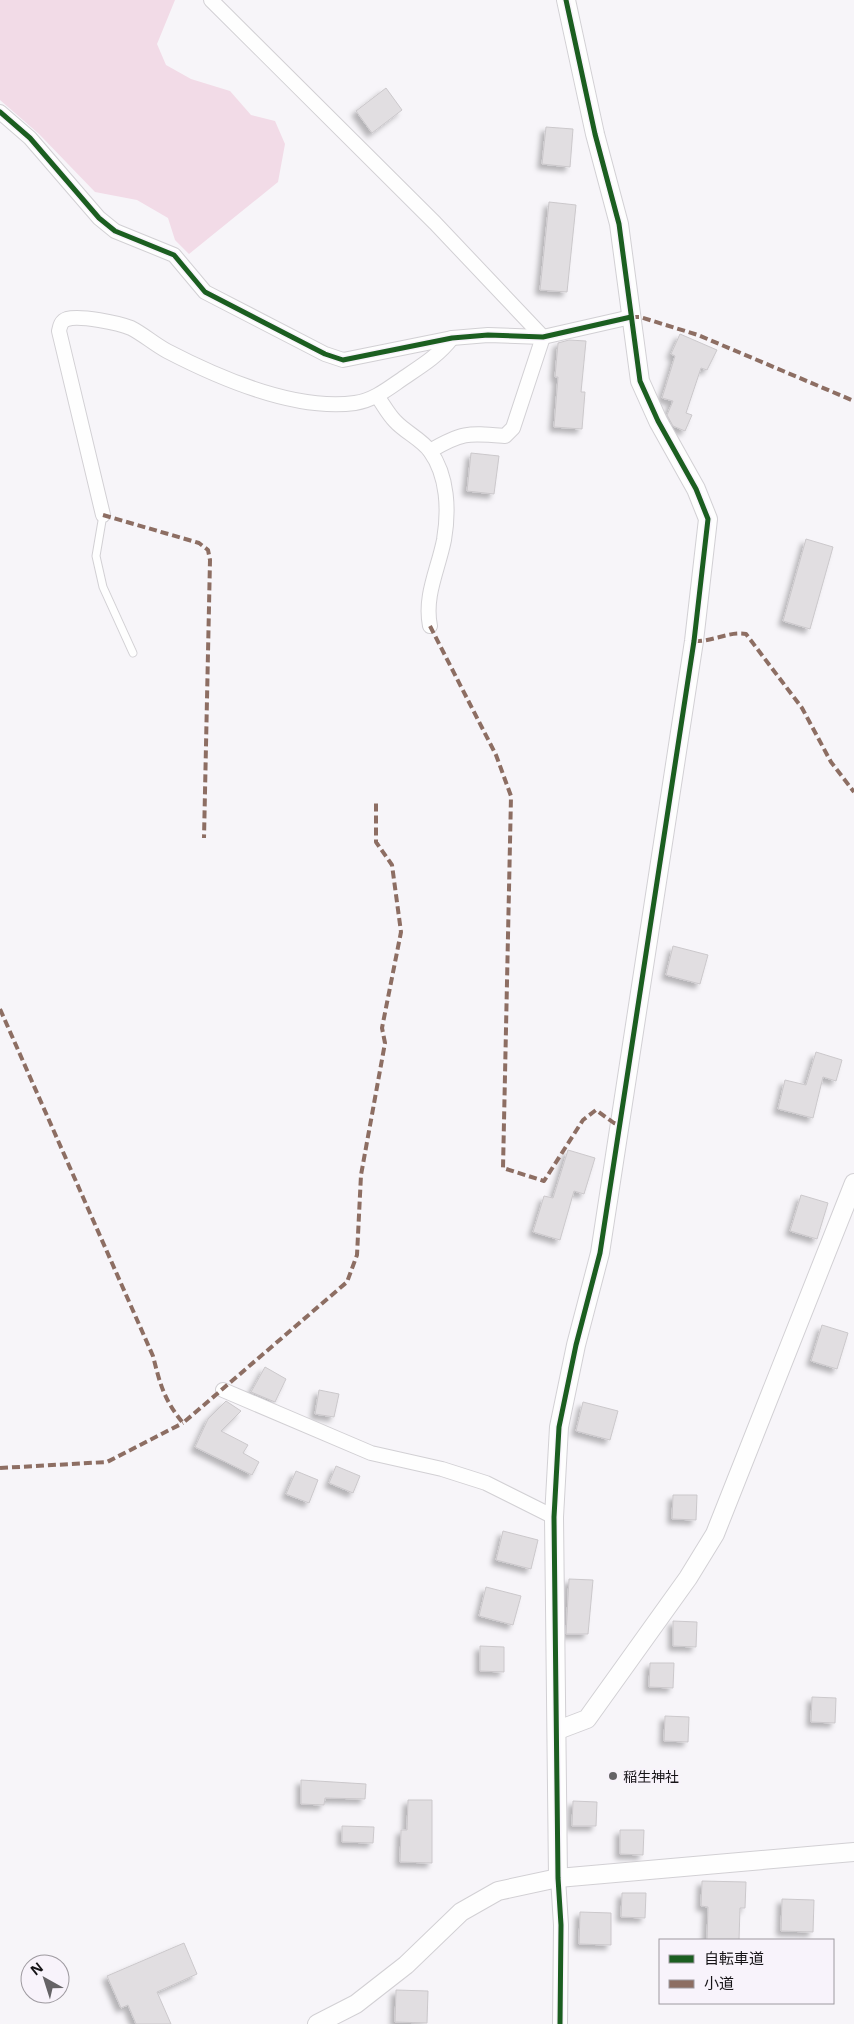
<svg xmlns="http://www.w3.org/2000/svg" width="854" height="2024" viewBox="0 0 854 2024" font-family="'Noto Sans','Noto Sans JP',sans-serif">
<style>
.green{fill:#f2dbe7}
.building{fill:#e1dee1;stroke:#cbc8cb;filter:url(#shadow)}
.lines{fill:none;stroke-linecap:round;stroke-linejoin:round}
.service-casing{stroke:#d2d0d4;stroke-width:9}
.minor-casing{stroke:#d2d0d4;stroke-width:16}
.tertiary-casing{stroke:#d2d0d4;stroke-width:20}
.service{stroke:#fefefe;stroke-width:7}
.minor{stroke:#fefefe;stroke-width:14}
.tertiary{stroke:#fefefe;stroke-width:18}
.quiet{stroke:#8d6e63;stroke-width:4;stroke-dasharray:8 4;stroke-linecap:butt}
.cycleway-casing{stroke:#f8f3fb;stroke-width:8}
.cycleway{stroke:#1b5e20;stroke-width:5}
.poi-dot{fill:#656366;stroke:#f8f3fb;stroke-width:2}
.labels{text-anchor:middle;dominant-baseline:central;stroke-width:4;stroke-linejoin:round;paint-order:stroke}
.poi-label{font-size:14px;fill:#161417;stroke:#f8f3fb;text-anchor:start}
</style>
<defs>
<filter id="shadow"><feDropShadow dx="-4.5" dy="4.5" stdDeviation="2.5" flood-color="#0004"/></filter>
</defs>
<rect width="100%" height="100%" fill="#f7f5f9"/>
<!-- green -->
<path class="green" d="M0 0H175L157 44 166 65 191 79 230 91 251 115 275 121 285 144 278 182 189 254 175 240 168 218 137 200 95 192 39 134 0 100Z"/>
<!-- building -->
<g class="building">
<path d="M386 88 402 110 372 133 356 111Z"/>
<path d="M546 127 573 129 570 167 542 164Z"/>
<path d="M549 202 576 205 567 292 540 290Z"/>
<path d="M680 334 717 350 707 370 701 368 686 413 692 415 685 431 673 426 667 415 673 401 662 398 675 356 671 354Z"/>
<path d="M569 340 586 341 581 392H585L582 429 554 427 558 377H555L558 343Z"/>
<path d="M471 453 499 456 494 494 467 491Z"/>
<path d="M806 539 833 547 810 629 783 621Z"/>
<path d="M673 946 708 955 700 984 666 975Z"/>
<path d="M816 1052 842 1060 836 1081 823 1077 813 1118 778 1109 785 1080 806 1085Z"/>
<path d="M568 1150 595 1158 584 1194 574 1191 560 1240 533 1232 544 1196 553 1198Z"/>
<path d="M801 1195 828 1203 817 1239 790 1231Z"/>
<path d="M822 1325 848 1333 837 1369 811 1361Z"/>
<path d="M265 1367 286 1379 275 1402 251 1392Z"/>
<path d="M319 1390 339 1394 334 1417 315 1414Z"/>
<path d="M226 1401 241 1411 221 1431 248 1445 243 1453 259 1462 252 1475 195 1447 208 1419Z"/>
<path d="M583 1402 618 1411 610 1440 576 1431Z"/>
<path d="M336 1466 360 1476 353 1493 329 1483Z"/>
<path d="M296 1471 318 1480 309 1503 286 1494Z"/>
<path d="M673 1495H697L696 1520 672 1519Z"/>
<path d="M503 1531 538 1540 531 1569 496 1560Z"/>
<path d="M569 1579 593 1580 588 1634H566Z"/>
<path d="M486 1587 521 1596 513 1625 479 1616Z"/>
<path d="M673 1621 697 1622 696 1647 673 1646Z"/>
<path d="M480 1646 504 1647V1672L480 1671Z"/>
<path d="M650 1663H674L673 1688 649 1687Z"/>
<path d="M812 1697 836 1698 835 1723 811 1722Z"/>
<path d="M665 1716 689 1717 688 1742 664 1741Z"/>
<path d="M301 1780 366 1784 365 1799 325 1798 324 1805 301 1804Z"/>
<path d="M408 1800H432V1863L400 1862 401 1830H407Z"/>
<path d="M573 1801 597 1802 596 1826H572Z"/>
<path d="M342 1826 374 1827 373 1843 342 1842Z"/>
<path d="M620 1830H644L643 1855 620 1854Z"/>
<path d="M702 1881 746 1882 745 1908H740L739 1940H707L708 1907 701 1906Z"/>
<path d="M622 1893H646L645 1918 621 1917Z"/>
<path d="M782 1899 814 1900 813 1932 781 1931Z"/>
<path d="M580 1912 611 1913V1945L579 1944Z"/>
<path d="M184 1943 197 1974 157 1992 171 2024H136L128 2005 121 2008 107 1976Z"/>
<path d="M396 1990 428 1991 427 2023 395 2022Z"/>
</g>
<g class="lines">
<defs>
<path id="service" d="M103 515 96 556 103 587 133 653"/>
<g id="minor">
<path d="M211 0 435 223 543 337"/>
<path d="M0 112 30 138 99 218 115 231 174 255 205 292 325 354 343 360 452 338 488 335 543 337 631 317"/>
<path d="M377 396C383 404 388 414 395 421 405 432 421 439 430 451 448 476 449 511 444 540 438 570 424 596 430 626"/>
<path d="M430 451C462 432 468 433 505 436L513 428 543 337"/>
<path d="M103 515 59 331C60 326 61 321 67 319 80 315 119 323 131 328 143 334 154 344 167 351 219 378 296 411 355 403 375 400 390 387 405 377 423 365 439 355 452 338"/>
<path d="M223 1390 371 1453 442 1469 486 1483 554 1517"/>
<path d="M558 1878 561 1925 560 2024"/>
</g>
<g id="tertiary">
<path d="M558 1730 587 1719 688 1578 715 1534 854 1183"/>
<path d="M558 1878 554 1517 559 1427 576 1345 600 1253 694 641 708 519 696 489 658 421 640 381 619 224 595 134 566 0"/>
<path d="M317 2024 356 2004 406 1965 461 1912 498 1891 558 1878 854 1852"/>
</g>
</defs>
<!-- service casing -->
<use href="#service" class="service-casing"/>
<!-- minor casing -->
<use href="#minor" class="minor-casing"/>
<!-- tertiary casing -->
<use href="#tertiary" class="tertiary-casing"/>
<!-- service -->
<use href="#service" class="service"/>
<!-- minor -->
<use href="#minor" class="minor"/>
<!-- tertiary -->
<use href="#tertiary" class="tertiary"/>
<!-- quiet -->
<g class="quiet">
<path d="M631 317H640L698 335 854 401"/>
<path d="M103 515 199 543 208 550 210 560 204 838"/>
<path d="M430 626 496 755 511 796 503 1168 544 1181 583 1120 596 1110 614 1123 620 1125"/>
<path d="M694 641C712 642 729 631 746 634L802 708 831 762 854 792"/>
<path d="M0 1009 153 1356C160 1384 164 1400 183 1423L347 1282 357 1255 361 1175 385 1043 382 1028 401 932 392 865 376 842V800"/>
<path d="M0 1468 107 1462 183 1423"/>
</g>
<defs>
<g id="cycleway">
<path d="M0 112 30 138 99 218 115 231 174 255 205 292 325 354 343 360 452 338 488 335 543 337 631 317"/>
<path d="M560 2024 561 1925 558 1878 554 1517 559 1427 576 1345 600 1253 694 641 708 519 696 489 658 421 640 381 619 224 595 134 566 0"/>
</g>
</defs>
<!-- cycleway casing -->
<use href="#cycleway" class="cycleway-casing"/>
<!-- cycleway -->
<use href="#cycleway" class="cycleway"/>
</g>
<!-- markers -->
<circle class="poi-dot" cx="613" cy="1776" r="5"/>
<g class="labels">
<!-- poi labels -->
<g class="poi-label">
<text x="623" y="1776">稲生神社</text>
</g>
</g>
<!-- legend -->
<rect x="659" y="1939" width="175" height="65" fill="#f8f3fb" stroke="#9e9aa0"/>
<rect x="669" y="1955" width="25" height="8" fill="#1b5e20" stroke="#9e9aa0"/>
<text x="704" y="1964" font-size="15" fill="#161417">自転車道</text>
<rect x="669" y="1980" width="25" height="8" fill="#8d6e63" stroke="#9e9aa0"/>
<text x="704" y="1989" font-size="15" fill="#161417">小道</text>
<!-- north arrow -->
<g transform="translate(45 1979) rotate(321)"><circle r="24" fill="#f8f3fb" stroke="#9e9aa0"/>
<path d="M0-4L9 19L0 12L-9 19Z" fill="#656366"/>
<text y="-8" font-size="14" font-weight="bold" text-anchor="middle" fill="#161417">N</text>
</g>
</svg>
